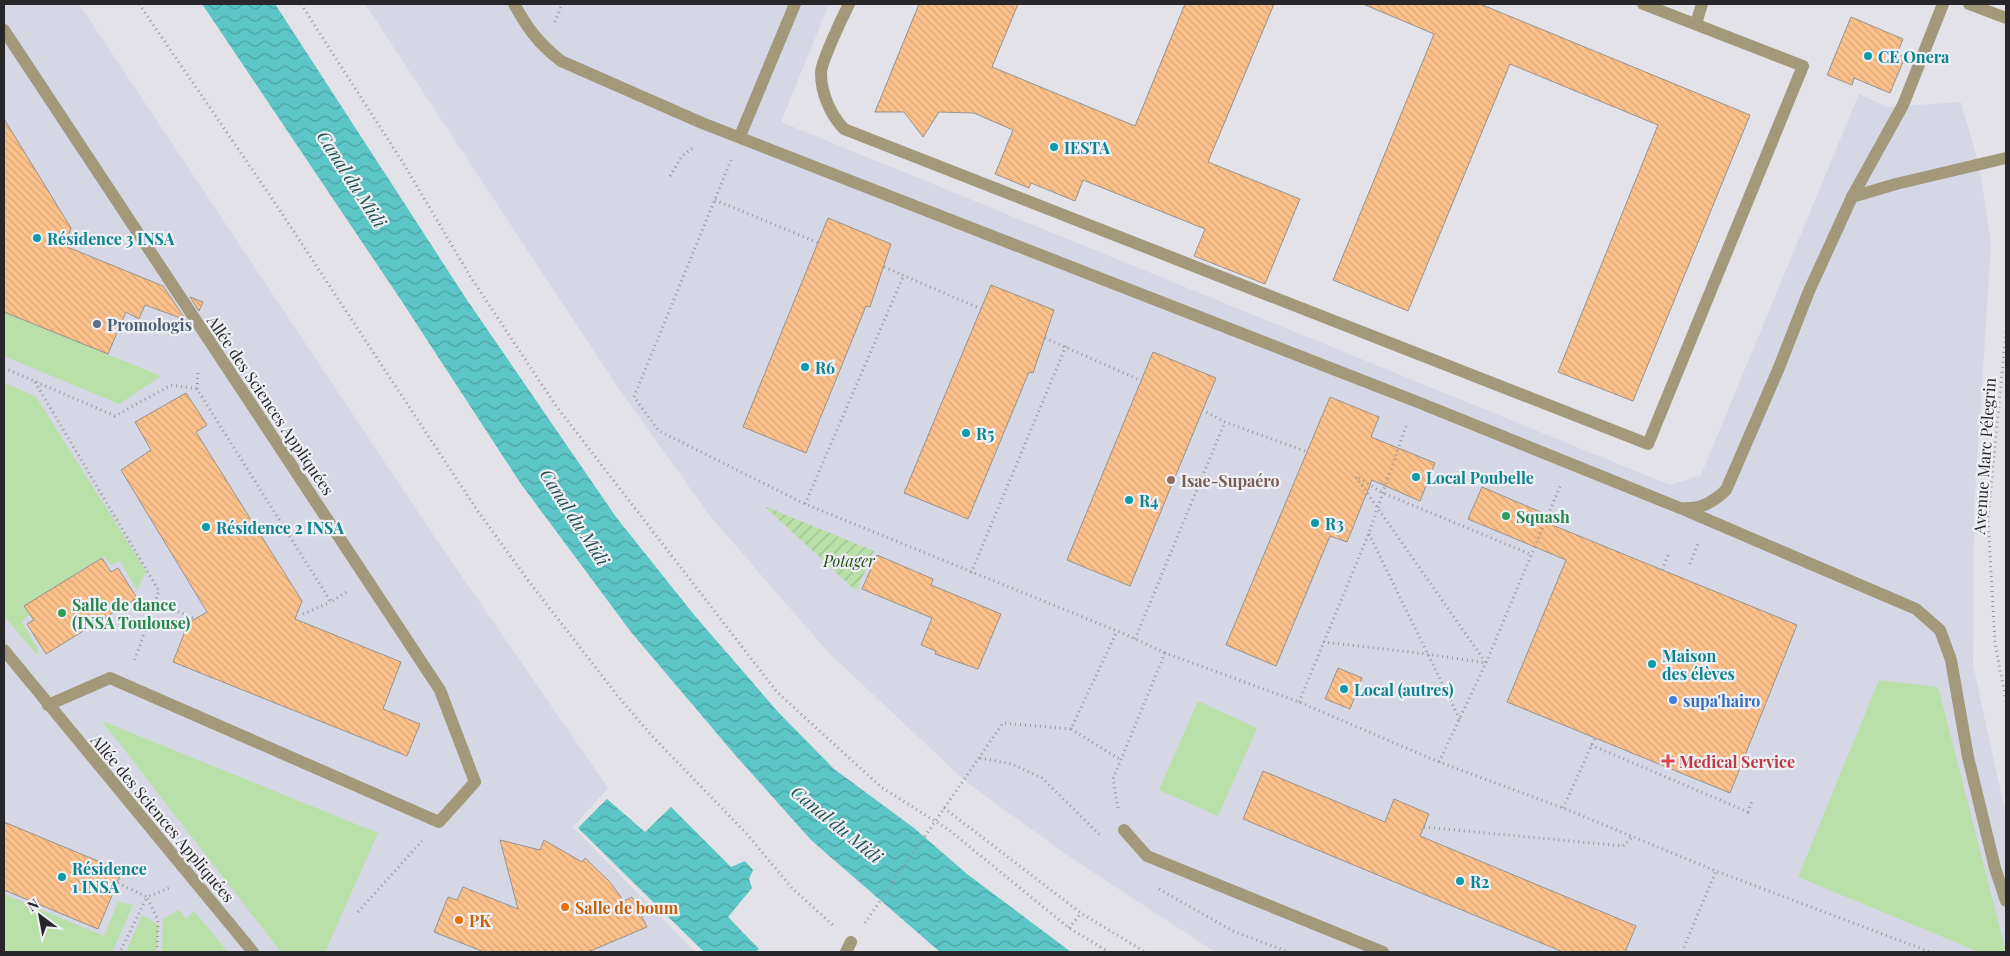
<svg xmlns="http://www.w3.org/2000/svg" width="2010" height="956" viewBox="0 0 2010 956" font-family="'Playfair Display',serif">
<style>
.built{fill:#d6d7e4}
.grass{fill:#b8e0a8}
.garden{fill:url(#garden-furrows)}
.water{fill:url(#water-waves)}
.building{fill:url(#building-back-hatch);stroke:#98938f}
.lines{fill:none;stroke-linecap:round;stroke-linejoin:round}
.path{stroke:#98989c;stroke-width:3;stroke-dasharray:1 4;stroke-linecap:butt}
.service{stroke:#a1997a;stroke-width:12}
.minor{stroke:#a1997a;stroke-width:12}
.culture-dot{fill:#0f9aa8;stroke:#eff0f5;stroke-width:2}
.service-dot{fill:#5c6f8a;stroke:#eff0f5;stroke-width:2}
.education-dot{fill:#8d6e63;stroke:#eff0f5;stroke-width:2}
.leisure-dot{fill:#2e9e5b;stroke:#eff0f5;stroke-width:2}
.shop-dot{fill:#3f7fe0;stroke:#eff0f5;stroke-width:2}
.health-dot{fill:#e0444e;stroke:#eff0f5;stroke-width:2}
.food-dot{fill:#e8710a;stroke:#eff0f5;stroke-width:2}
.labels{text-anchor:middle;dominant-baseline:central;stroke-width:4.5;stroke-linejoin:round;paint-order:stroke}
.culture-label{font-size:16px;font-weight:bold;fill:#0d838f;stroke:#eff0f5;text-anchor:start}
.service-label{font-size:16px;font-weight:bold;fill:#4e5e75;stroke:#eff0f5;text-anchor:start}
.street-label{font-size:16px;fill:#272729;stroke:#eff0f5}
.education-label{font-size:16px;font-weight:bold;fill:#785e54;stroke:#eff0f5;text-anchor:start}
.leisure-label{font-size:16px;font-weight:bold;fill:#27864d;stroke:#eff0f5;text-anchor:start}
.park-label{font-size:16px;font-style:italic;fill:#264e0f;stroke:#eff0f5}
.shop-label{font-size:16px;font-weight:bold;fill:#366cbe;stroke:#eff0f5;text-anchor:start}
.health-label{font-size:16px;font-weight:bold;fill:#be3a42;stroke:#eff0f5;text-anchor:start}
.food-label{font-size:16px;font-weight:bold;fill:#c56008;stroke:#eff0f5;text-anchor:start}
.water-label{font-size:18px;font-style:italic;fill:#235253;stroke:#eff0f5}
</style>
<defs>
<pattern id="garden-furrows" width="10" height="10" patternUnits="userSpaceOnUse" patternTransform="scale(1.25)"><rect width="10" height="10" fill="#b8e0a8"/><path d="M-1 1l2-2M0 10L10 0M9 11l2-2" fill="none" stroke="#9ec091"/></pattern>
<pattern id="water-waves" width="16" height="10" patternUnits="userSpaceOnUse" patternTransform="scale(1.25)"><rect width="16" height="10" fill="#5cc6c7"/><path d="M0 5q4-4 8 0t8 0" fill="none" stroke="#4ca1a2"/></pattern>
<pattern id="building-back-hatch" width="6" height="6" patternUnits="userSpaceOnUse" patternTransform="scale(1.25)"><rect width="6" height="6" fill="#fcc18b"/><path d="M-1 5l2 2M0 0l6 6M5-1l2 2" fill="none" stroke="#d8a678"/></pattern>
</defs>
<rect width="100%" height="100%" fill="#e2e2e8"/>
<!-- built -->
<g class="built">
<path d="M4 4H79L434 536 608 788 573 827 695 952H4Z"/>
<path d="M365 4H829L781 122 1670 485 1701 475 1859 94 1887 107 1961 102 1979 165 1991 243 1974 511 1973 665 2006 816V952H1215L1064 853 965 781 828 652 710 516 617 386Z"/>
</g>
<!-- grass -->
<g class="grass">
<path d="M4 312 161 376 119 404 4 356Z"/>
<path d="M4 382 36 397 146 571 137 590 120 561 111 565 104 556 73 575 100 620 46 654 27 624 33 620 30 615 21 621 39 651 36 654 4 616Z"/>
<path d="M1879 680 1938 687 2006 952H1979L1798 877Z"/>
<path d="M1198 701 1257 728 1218 816 1159 790Z"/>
<path d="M102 721 378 833 325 952H281Z"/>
<path d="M4 894 104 936 118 902 133 905 112 952H4Z"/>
<path d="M179 910 186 919 194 911 228 952H162L163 919Z"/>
<path d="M142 915 159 925 156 952H126Z"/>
</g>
<!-- garden -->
<path class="garden" d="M764 506 874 551 856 591Z"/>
<!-- water -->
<g class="water">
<path d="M202 4H275L467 300 616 517 695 616 778 712 834 769 914 828 967 874 1071 952H940L811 840 736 756 631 632 521 484 401 300Z"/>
<path d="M607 799 645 832 671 807 731 867 745 861 753 870 749 879 752 888 728 917 759 949 755 952H704L578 828Z"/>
</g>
<!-- building -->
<g class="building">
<path d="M919 4H1018L992 67 1135 126 1185 4H1274L1208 162 1300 199 1265 284 1194 256 1205 229 1083 180 1075 201 1031 183 1029 188 995 174 1013 130 974 113 939 112 923 137 904 112H875Z"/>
<path d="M1363 4H1480L1750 115 1633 401 1558 372 1658 125 1510 64 1408 311 1333 280 1434 34Z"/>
<path d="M1851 17 1903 39 1897 54 1905 57 1890 93 1854 78 1852 85 1827 75Z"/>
<path d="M4 119 71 228 65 246 163 286 186 320 145 305 139 319 126 312 108 354 4 312Z"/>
<path d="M828 218 891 244 870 307 866 306 806 453 743 427Z"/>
<path d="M991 285 1054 310 1033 373 1029 372 968 519 904 493Z"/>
<path d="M190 297 203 302 199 311Z"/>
<path d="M1153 352 1216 378 1130 586 1067 560Z"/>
<path d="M186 393 207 425 196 432 302 601 295 619 401 662 383 709 420 724 407 756 173 662 184 634 181 627 207 612 121 470 151 450 135 422Z"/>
<path d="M1330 397 1379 417 1371 437 1435 463 1420 501 1372 480 1347 542 1330 536 1276 666 1226 645Z"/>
<path d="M1482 487 1543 513 1540 520 1797 625 1730 793 1507 702 1566 560 1468 519Z"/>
<path d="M877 555 933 579 931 585 1001 614 978 669 935 654 936 651 921 645 932 618 862 589Z"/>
<path d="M102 558 111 572 118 568 137 598 46 654 27 624 34 620 24 606Z"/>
<path d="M1338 668 1362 678 1350 709 1325 699Z"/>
<path d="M1263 771 1385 822 1394 799 1429 814 1420 836 1636 926 1625 952H1563L1243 819Z"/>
<path d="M4 822 122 871 98 929 4 890Z"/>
<path d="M500 840 540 850 544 840 582 862 585 858 609 881 624 901 632 897 647 927 588 952H484L434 932 448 897 457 900 463 887 518 909Z"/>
</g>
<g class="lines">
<!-- path -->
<g class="path">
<path d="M139 4 273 200 477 510 530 583 617 695 652 736 746 833 792 888 835 927"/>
<path d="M301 4 405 166 470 276 556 406 777 692 881 787 949 830 1069 928 1109 952"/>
<path d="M555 22 562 4"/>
<path d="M731 160 634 397 659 431 805 504 1127 635 1165 653"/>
<path d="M670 176 682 156 694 147"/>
<path d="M715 200 819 243"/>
<path d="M884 267 981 309"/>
<path d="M2006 332 1988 518 1995 643 2006 701"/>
<path d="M1045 338 1142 381"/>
<path d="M4 368 115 416 171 385 197 389 331 602 348 591"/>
<path d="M35 382 159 591 134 662"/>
<path d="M197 389 198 370"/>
<path d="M1202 410 1225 422 1305 451"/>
<path d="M1356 477 1486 663"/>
<path d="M1359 478 1383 493 1530 554"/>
<path d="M805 504 903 277"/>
<path d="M1369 534 1460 720"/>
<path d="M1690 564 1699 541"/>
<path d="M1662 570 1668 555"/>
<path d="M971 573 1066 346"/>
<path d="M155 602 195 619"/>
<path d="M303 614 331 602"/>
<path d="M1135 639 1225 422"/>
<path d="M1323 642 1427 654 1486 663"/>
<path d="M1299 702 1369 533 1407 423"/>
<path d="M1071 729 1121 760"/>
<path d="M1591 745 1748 812 1752 801"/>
<path d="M980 758 1012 764 1042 778 1101 836"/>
<path d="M1439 762 1486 663 1561 484"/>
<path d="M944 808 1081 913 1145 952"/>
<path d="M1118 808 1113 779 1165 653 1299 702 1439 762 1563 808 1716 871 1930 952"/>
<path d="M1563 808 1595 738"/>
<path d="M1424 827 1623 846 1632 837"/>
<path d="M118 883 147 897 120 952"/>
<path d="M1159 889 1233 931 1288 952"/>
<path d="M358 912 422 841"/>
<path d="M865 923 1003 723 1071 729 1117 631"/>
<path d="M1069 928 1081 913"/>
<path d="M157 952 158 920 147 897 169 888"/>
<path d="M1682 952 1716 871"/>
</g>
<!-- service -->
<g class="service">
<path d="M514 4C528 29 538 43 561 61L702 123 1415 401 1680 508C1700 510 1712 503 1726 490L1778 370 1809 291 1852 197 1903 105 1943 4"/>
<path d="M849 4C843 16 821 62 821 73 821 93 830 114 844 129L1648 444 1803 66 1643 4"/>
<path d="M1969 4 2006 18"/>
<path d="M1696 24 1702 4"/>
<path d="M740 136 795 4"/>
<path d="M1852 197 1896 184 2006 158"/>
<path d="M1685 510 1916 609 1940 630 1951 660 1968 757 1995 868 2006 901"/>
<path d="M1124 830 1147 856 1383 952"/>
<path d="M846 952 851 942"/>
</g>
<!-- minor -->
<g class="minor">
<path d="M4 30 440 690 475 782 439 822 110 678 48 705"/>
<path d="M4 650 253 952"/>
</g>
</g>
<!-- markers -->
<g class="culture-dot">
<circle cx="1868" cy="56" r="5"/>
<circle cx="1054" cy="147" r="5"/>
<circle cx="37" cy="238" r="5"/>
<circle cx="805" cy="367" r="5"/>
<circle cx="966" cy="433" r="5"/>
<circle cx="1416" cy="477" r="5"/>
<circle cx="1129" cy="500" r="5"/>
<circle cx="1315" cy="523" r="5"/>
<circle cx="206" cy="527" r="5"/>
<circle cx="1652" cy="664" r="5"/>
<circle cx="1344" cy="689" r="5"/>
<circle cx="62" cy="877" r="5"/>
<circle cx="1460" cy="881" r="5"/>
</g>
<circle class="service-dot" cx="97" cy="324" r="5"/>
<circle class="education-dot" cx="1171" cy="480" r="5"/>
<g class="leisure-dot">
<circle cx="1506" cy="516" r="5"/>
<circle cx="62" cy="613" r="5"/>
</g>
<circle class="shop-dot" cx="1673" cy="700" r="5"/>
<path class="health-dot" d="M1665.5 753.5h5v5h5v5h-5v5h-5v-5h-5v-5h5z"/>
<g class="food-dot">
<circle cx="565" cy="907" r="5"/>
<circle cx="459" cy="920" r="5"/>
</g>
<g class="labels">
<!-- culture labels -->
<g class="culture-label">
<text x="1878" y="56">CE Onera</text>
<text x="1064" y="147">IESTA</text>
<text x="47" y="238">Résidence 3 INSA</text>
<text x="815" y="367">R6</text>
<text x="976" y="433">R5</text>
<text x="1426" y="477">Local Poubelle</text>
<text x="1139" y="500">R4</text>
<text x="1325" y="523">R3</text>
<text x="216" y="527">Résidence 2 INSA</text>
<text x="1662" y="655">Maison<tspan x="1662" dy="18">des élèves</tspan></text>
<text x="1354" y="689">Local (autres)</text>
<text x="72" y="868">Résidence<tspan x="72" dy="18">1 INSA</tspan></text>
<text x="1470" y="881">R2</text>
</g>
<!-- service labels -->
<g class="service-label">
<text x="107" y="324">Promologis</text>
</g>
<!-- street labels -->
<g class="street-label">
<text transform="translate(271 405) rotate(56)">Allée des Sciences Appliquées</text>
<text transform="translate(1984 456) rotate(-86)">Avenue Marc Pélegrin</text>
<text transform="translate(163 818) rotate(50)">Allée des Sciences Appliquées</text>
</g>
<!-- education labels -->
<g class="education-label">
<text x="1181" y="480">Isae-Supaéro</text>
</g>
<!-- leisure labels -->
<g class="leisure-label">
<text x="1516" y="516">Squash</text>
<text x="72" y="604">Salle de dance<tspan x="72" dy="18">(INSA Toulouse)</tspan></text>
</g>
<!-- park labels -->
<g class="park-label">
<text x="849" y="560">Potager</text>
</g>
<!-- shop labels -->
<g class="shop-label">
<text x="1683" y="700">supa'hairo</text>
</g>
<!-- health labels -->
<g class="health-label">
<text x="1679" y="761">Medical Service</text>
</g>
<!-- food labels -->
<g class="food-label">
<text x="575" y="907">Salle de boum</text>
<text x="469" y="920">PK</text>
</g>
<!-- water labels -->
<g class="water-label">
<text transform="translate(352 179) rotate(57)">Canal du Midi</text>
<text transform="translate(575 517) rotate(57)">Canal du Midi</text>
<text transform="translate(837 824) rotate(39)">Canal du Midi</text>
</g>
</g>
<!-- border -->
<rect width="2010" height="956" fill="none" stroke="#272729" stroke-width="10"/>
<!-- north arrow -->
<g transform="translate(40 916) rotate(328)" stroke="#eff0f5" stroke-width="4" paint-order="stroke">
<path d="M0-4L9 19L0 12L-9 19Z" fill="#272729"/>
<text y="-8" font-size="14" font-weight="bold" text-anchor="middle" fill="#272729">N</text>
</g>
</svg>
